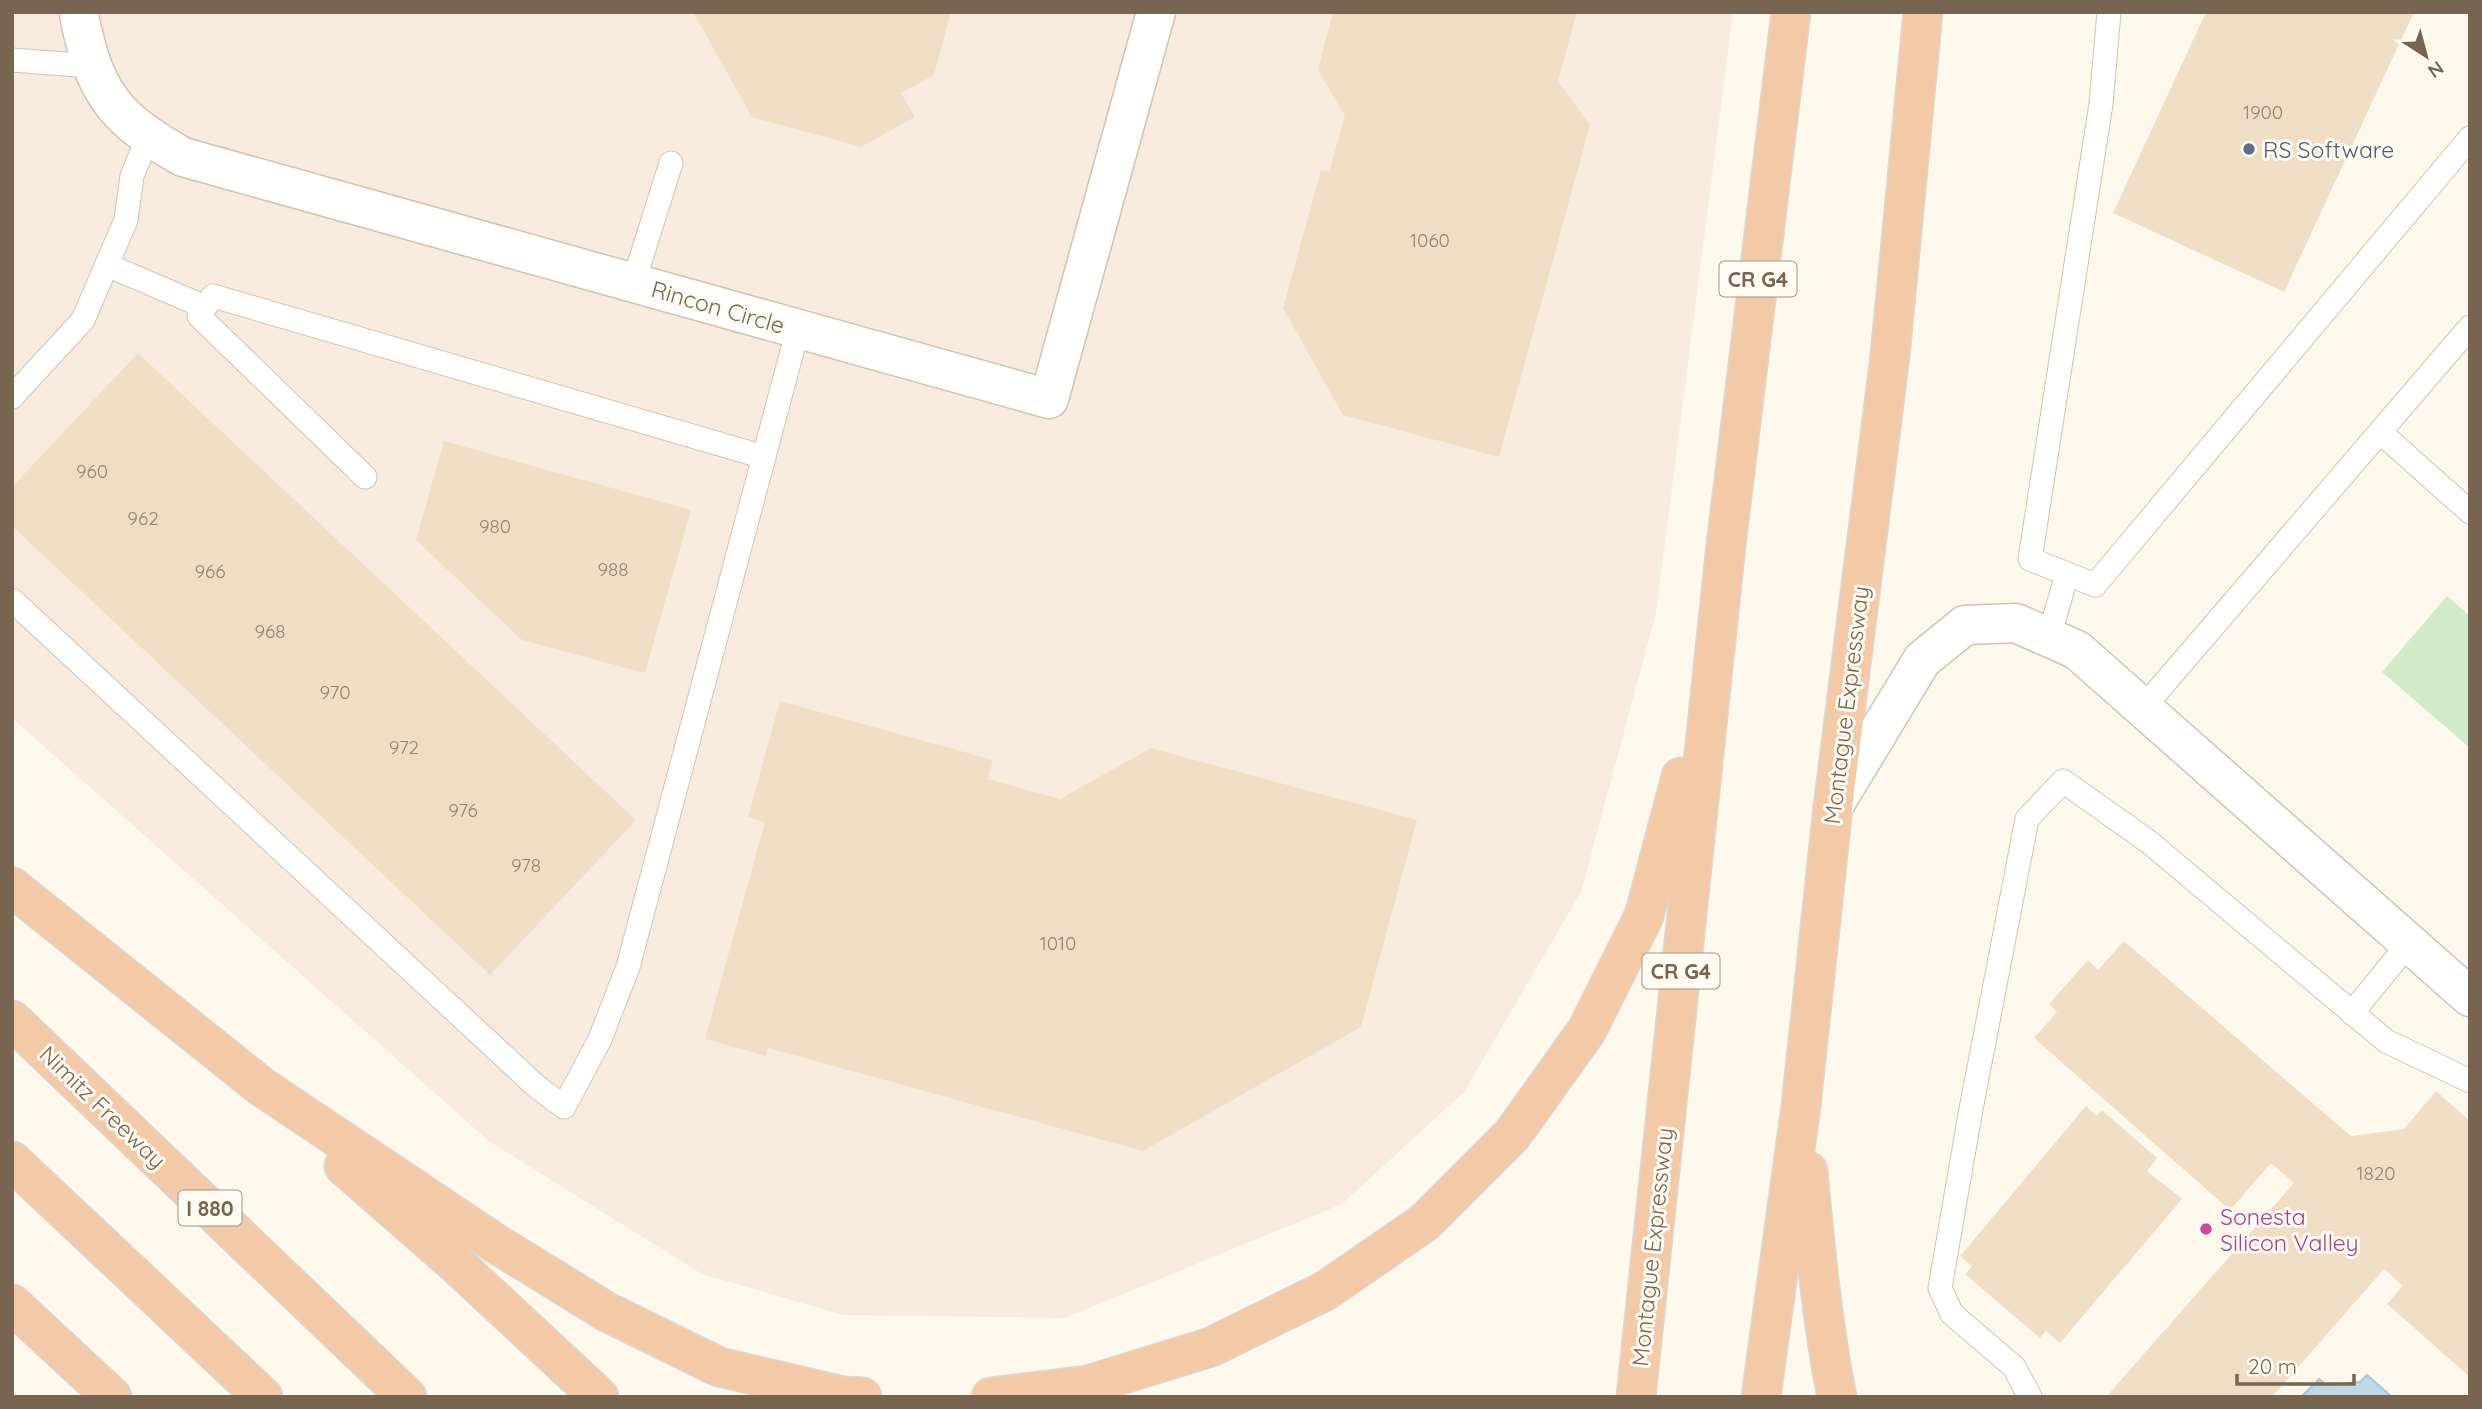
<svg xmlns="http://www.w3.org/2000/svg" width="2482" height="1409" viewBox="0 0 2482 1409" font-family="Quicksand,sans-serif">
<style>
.commercial{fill:#f8ebdd}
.green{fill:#d1eaca}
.water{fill:#c0d9e6;stroke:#a7c6d7;stroke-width:2}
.building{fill:#f0dec4}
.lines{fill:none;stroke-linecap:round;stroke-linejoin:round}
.lane-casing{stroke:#cec4b1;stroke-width:25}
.street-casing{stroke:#cec4b1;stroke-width:41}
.highway-casing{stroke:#dcd7d1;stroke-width:41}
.lane{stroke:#fff;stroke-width:23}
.street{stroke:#fff;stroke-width:38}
.highway{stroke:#f3c9a6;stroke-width:38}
.service-dot{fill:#5c6f8a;stroke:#fefcf2;stroke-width:2.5}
.hotel-dot{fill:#d1479c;stroke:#fefcf2;stroke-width:2.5}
.labels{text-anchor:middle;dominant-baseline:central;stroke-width:6;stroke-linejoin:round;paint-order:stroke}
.number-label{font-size:19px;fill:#95836c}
.shield{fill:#fefcf2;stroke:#a09280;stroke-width:2}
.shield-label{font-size:21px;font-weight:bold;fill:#77654f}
.service-label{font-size:23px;fill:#4e5e75;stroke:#fefcf2;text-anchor:start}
.street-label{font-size:23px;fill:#77654f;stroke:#fefcf2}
.hotel-label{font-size:23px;fill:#b23c85;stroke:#fefcf2;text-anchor:start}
</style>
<rect width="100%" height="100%" fill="#fcf9ec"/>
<!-- commercial -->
<path class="commercial" d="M12 12H1733L1656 613 1581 892 1464 1092 1342 1204 1065 1318 843 1315 702 1274 490 1142 12 718Z"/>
<!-- green -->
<path class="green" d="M2447 596 2470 616V748L2382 672Z"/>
<!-- water -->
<path class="water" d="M2367 1375 2392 1397H2301L2319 1379 2326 1385 2360 1382Z"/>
<!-- building -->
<g class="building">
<path d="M693 12H951L934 75 901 93 915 117 861 147 752 117Z"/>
<path d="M1333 12H1577L1558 81 1590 125 1499 457 1343 415 1283 308 1321 170 1329 172 1345 116 1318 70Z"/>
<path d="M2206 12H2414L2284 292 2113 213Z"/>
<path d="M138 353 636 820 490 975 12 526V487Z"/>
<path d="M444 441 691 510 645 673 522 640 416 540Z"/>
<path d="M780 701 993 760 988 779 1060 799 1151 748 1417 820 1361 1027 1143 1151 768 1048 766 1056 705 1039 765 822 748 817Z"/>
<path d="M2124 941 2351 1136 2404 1129 2436 1091 2470 1121V1377L2387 1304 2403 1286 2384 1269 2272 1397H2106L2294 1183 2271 1163 2230 1210 2034 1038 2057 1012 2049 1004 2088 960 2098 970Z"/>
<path d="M2086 1106 2097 1116 2102 1110 2157 1158 2147 1171 2182 1199 2060 1343 2046 1331 2040 1338 1965 1274 1972 1266 1960 1256Z"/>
</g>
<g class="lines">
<defs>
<g id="lane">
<path d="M2109 12 2101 104 2030 559 2095 585 2470 138"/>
<path d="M12 60 91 66"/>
<path d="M107 265 205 307"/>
<path d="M633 284 671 163"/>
<path d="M12 397 83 320 126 220 132 176 148 137"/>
<path d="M2380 432 2470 512"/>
<path d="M365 477 199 316 213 296 764 457"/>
<path d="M12 600 536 1086 564 1107 600 1039 628 967 798 329"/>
<path d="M2049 637 2067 574"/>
<path d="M2143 708 2470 327"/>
<path d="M2352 1013 2409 943"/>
<path d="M2030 1397 2014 1367 1952 1314 1940 1288 1971 1109 2027 819 2063 781 2149 842 2386 1041 2470 1081"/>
</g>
<g id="street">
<path d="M79 12C80 23 83 34 86 45 101 105 131 128 183 157L1049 399 1156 12"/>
<path d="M1833 807 1922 660 1965 625 2016 623 2077 650 2470 997"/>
</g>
<g id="highway">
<path d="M12 887 262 1087 495 1243 607 1312 719 1367 843 1396 862 1397"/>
<path d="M12 1020 407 1397"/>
<path d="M12 1161 263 1397"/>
<path d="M344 1166 455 1263 599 1397"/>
<path d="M1808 1171C1815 1246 1822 1322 1837 1397"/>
<path d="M12 1304 112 1397"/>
<path d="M991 1397 1088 1385 1211 1347 1325 1291 1425 1222 1512 1135 1587 1030 1644 916 1681 777"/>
<path d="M1636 1397 1726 545 1791 12"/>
<path d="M1761 1397 1801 1106 1833 807 1890 356 1923 12"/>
</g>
</defs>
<!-- lane casing -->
<use href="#lane" class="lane-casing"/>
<!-- street casing -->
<use href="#street" class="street-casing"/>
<!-- highway casing -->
<use href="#highway" class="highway-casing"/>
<!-- lane -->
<use href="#lane" class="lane"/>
<!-- street -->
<use href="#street" class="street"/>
<!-- highway -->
<use href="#highway" class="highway"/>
</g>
<!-- markers -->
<circle class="service-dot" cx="2249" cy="149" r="7"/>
<circle class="hotel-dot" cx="2206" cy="1229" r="7"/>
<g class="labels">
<!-- number labels -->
<g class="number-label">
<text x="2263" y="112">1900</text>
<text x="1430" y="240">1060</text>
<text x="92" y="471">960</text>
<text x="143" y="518">962</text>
<text x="495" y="526">980</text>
<text x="613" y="569">988</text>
<text x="210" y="571">966</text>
<text x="270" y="631">968</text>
<text x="335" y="692">970</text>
<text x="404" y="747">972</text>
<text x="463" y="810">976</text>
<text x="526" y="865">978</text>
<text x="1058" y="943">1010</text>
<text x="2376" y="1173">1820</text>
</g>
<!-- shield labels -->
<g class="shield">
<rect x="1719.5" y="261.5" width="77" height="35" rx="5"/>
<rect x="1642.5" y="953.5" width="77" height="35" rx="5"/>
<rect x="178.5" y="1190.5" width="63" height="35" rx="5"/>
</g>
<g class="shield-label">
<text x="1758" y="279">CR G4</text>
<text x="1681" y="971">CR G4</text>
<text x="210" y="1208">I 880</text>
</g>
<!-- service labels -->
<g class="service-label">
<text x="2263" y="149">RS Software</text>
</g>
<!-- street labels -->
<g class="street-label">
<text transform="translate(718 307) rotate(16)">Rincon Circle</text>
<text transform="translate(1846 705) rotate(-83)">Montague Expressway</text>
<text transform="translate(103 1107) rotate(44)">Nimitz Freeway</text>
<text transform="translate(1652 1247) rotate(-84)">Montague Expressway</text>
</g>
<!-- hotel labels -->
<g class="hotel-label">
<text x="2220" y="1216">Sonesta<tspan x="2220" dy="26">Silicon Valley</tspan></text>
</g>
</g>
<!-- border -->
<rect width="2482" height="1409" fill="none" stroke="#77654f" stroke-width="28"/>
<!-- north arrow -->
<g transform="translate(2426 56) rotate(144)" stroke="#fefcf2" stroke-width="5" paint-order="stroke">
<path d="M0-5L12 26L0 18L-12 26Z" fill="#77654f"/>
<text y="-10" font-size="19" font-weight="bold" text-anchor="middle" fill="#77654f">N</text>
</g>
<!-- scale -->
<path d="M2237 1374v10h117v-10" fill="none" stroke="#77654f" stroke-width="3.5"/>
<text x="2248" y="1374" font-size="21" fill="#77654f" stroke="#fefcf2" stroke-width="5" paint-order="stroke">20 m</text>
</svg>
